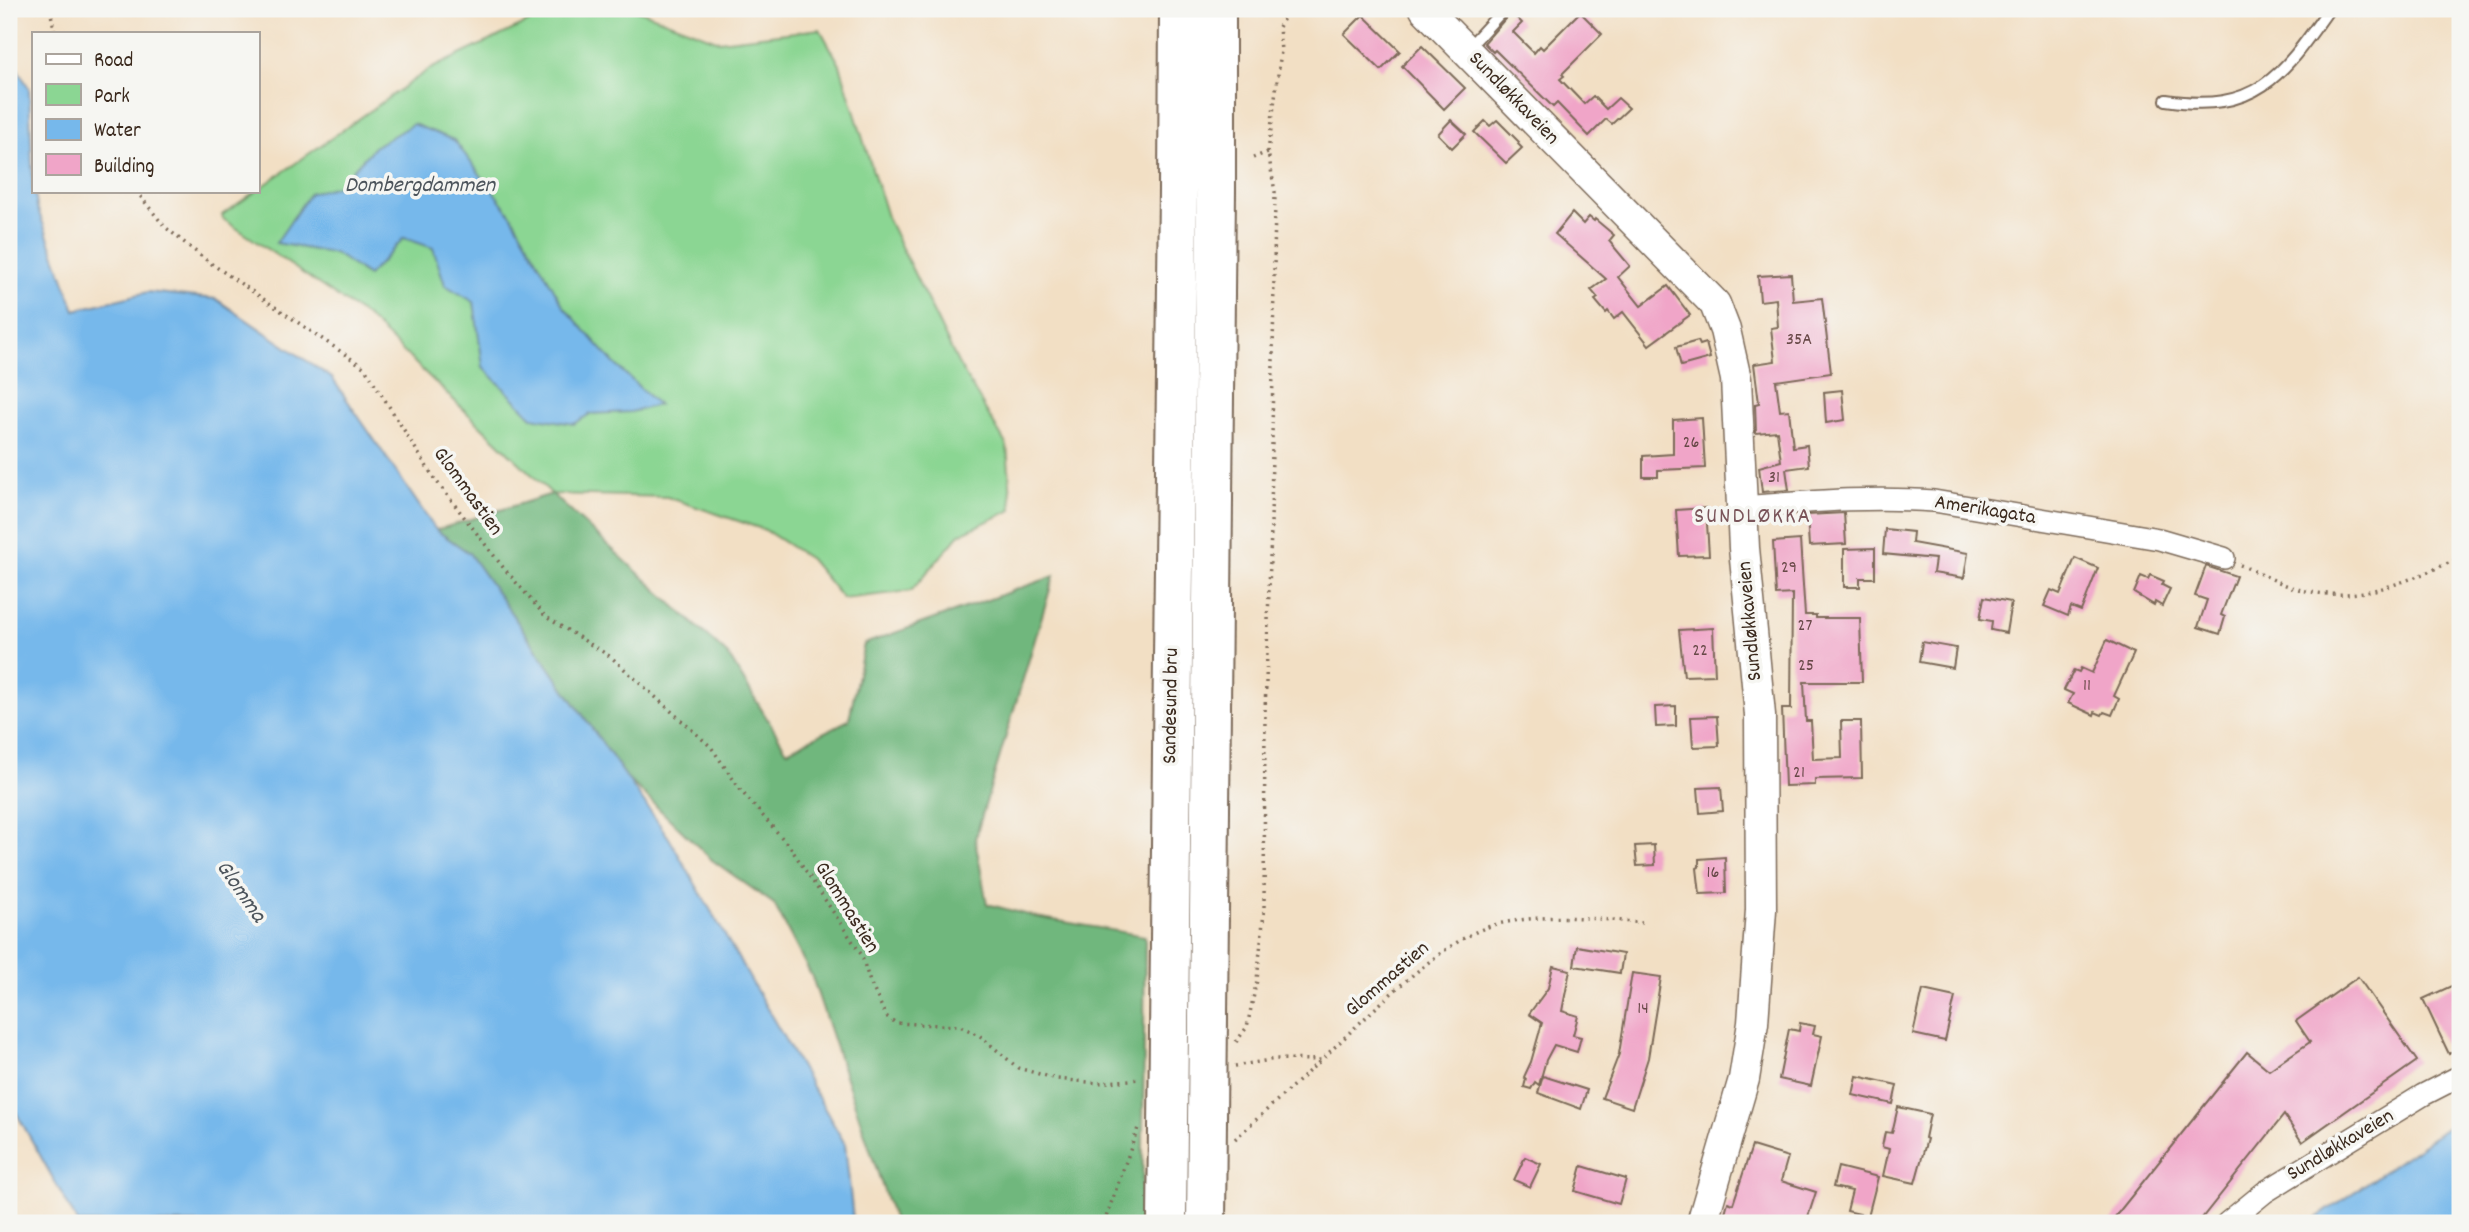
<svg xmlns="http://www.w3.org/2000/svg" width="2469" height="1232" viewBox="0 0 2469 1232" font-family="Dekko,sans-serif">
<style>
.green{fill:#8bd693;stroke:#638058;stroke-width:2}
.forest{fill:#70b77d;stroke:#56704e;stroke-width:2}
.water{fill:#76b8eb;stroke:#587184;stroke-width:2}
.building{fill:#f0a5c8}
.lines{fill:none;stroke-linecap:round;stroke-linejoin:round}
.lane-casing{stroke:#7b6958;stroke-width:14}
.street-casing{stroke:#7b6958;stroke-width:24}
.secondary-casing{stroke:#7b6958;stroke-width:33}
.highway-casing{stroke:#7b6958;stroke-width:42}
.path{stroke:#7b6958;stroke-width:3.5;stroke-dasharray:2 5;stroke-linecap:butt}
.lane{stroke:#fff;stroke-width:10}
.street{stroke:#fff;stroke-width:21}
.secondary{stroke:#fff;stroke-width:30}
.highway{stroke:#fff;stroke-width:38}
.highway-bridge-casing{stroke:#7b6958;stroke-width:42;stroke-linecap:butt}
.highway-bridge{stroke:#fff;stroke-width:38}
.labels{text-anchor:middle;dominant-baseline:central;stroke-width:7;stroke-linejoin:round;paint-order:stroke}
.number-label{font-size:18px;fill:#684948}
.street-label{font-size:21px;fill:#3b2a1e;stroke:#f6f6f2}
.water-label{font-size:23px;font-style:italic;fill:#4d555c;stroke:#f6f6f2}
.neighbourhood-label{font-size:23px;letter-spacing:2px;fill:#7a555a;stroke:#f6f6f2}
</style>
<rect width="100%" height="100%" fill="#f6f6f2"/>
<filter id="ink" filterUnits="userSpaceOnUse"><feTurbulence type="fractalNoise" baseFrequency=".0143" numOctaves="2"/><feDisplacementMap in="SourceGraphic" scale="14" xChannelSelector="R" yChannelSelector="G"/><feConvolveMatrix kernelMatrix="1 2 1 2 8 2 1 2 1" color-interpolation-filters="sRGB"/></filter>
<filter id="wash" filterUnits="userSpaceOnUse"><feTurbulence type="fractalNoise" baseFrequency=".00686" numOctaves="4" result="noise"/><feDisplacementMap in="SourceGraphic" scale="28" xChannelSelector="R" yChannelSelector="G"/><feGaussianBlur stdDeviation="1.57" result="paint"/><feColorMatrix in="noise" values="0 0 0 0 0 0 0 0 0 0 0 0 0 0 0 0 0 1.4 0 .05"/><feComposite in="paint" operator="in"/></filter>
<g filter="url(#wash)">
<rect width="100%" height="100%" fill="#f2dfc4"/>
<!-- green -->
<path class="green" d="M556 9H635L719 41 820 29 840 65 888 220 958 363 1007 446 1012 510 960 534 911 591 843 599 810 559 765 530 667 497 552 494 367 317 223 219 222 215 428 70Z"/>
<!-- forest -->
<path class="forest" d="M552 494 728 655 787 751 849 720 864 644 1054 576 975 839 987 904 1036 917 1145 936 1142 1223H896L894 1221 812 977 774 904 712 860 627 778 469 553 436 530Z"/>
<!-- water -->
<g class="water">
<path d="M9 55 29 88 33 191H35L37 207 75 310 148 292 216 299 332 378 436 530 469 553 669 838 845 1144 853 1219 856 1223H78L9 1100Z"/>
<path d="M413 124 454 140 512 216 564 307 613 362 658 405 631 412 590 414 574 424 532 417 483 367 474 302 445 285 433 248 404 238 368 276 336 254 276 243 310 193 338 186 374 147Z"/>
<path d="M2460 1119V1223H2309Z"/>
</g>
<g id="blocks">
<!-- building -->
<g class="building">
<path d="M1511 12 1522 23 1513 32 1534 53 1540 46 1543 49 1580 12 1602 34 1562 74 1564 76 1560 79 1584 104 1593 96 1606 109 1618 98 1629 108 1612 124 1606 119 1589 136 1557 103 1553 107 1495 50 1493 52 1484 43Z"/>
<path d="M1363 15 1400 51 1381 70 1344 34Z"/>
<path d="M1422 46 1465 88 1444 109 1402 66Z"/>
<path d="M1451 120 1466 134 1452 148 1438 134Z"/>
<path d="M1497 120 1519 142 1518 144 1522 148 1506 163 1474 132 1485 121 1490 126Z"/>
<path d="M1572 213 1583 224 1589 217 1594 221 1595 219 1614 235 1609 241 1630 266 1618 277 1641 306 1668 286 1690 315 1649 345 1623 312 1614 319 1608 311 1606 313 1595 300 1598 298 1591 290 1606 279 1555 234Z"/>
<path d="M1791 274 1793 301 1822 298 1831 373 1776 381 1780 411 1789 410 1793 447 1807 445 1809 466 1786 469 1789 490 1762 492 1759 467 1781 461 1777 431 1756 433 1755 404 1759 403 1754 364 1775 361 1771 328 1778 327 1776 299 1760 301 1758 276Z"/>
<path d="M1698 341 1700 345 1706 343 1710 358 1681 366 1676 347Z"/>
<path d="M1842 390 1845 420 1826 423 1824 392Z"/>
<path d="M1702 418 1705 468 1658 470V477H1643V456L1673 454V420Z"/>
<path d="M1706 508 1709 555 1679 556 1676 510Z"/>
<path d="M1844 513 1846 544 1809 546 1807 515Z"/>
<path d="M1885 529 1913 532 1912 543 1968 553 1964 578 1933 573 1935 559 1883 554Z"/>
<path d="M1800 540 1805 615H1816V618H1860L1862 682H1804L1806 721H1811L1813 759 1842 758 1841 721H1861L1862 778 1815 779V785L1785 786 1782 709H1791L1792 594 1776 595 1773 542Z"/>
<path d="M1875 548V578H1860V587H1844V549Z"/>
<path d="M2075 558 2098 568 2081 611 2071 607 2068 616 2044 606 2051 590 2060 594Z"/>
<path d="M2206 566 2236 576 2221 615 2225 617 2220 634 2198 627 2207 600 2195 596Z"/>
<path d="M2150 575 2164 581 2162 585 2170 589 2162 606 2155 602 2154 605 2134 593 2141 576 2148 579Z"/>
<path d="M1984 597 2011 602 2006 633 1991 630 1992 621 1980 619Z"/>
<path d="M1713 628 1715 675 1684 676 1679 630Z"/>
<path d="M2107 640 2134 653 2114 696 2119 699 2112 715 2104 712 2102 715 2095 712 2094 715 2068 703 2073 694 2064 690 2074 670 2079 672 2081 668 2092 673Z"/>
<path d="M1922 642 1956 648 1953 668 1919 662Z"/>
<path d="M1676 706V726L1656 727 1655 707Z"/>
<path d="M1717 716 1719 746 1693 747 1691 717Z"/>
<path d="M1721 787 1723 811 1700 813 1698 788Z"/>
<path d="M1654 845 1655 865 1637 866 1635 846Z"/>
<path d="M1725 857 1726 893 1700 894 1697 868 1699 867V859Z"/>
<path d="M1577 946 1623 954 1620 973 1574 966Z"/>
<path d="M1553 966 1570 970 1562 1011 1578 1016 1573 1035 1581 1037 1577 1052 1554 1045 1546 1060 1539 1085 1535 1082 1531 1089 1524 1087 1526 1079 1524 1077 1531 1062 1542 1023 1529 1014 1548 988Z"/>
<path d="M1632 973 1661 977 1648 1058 1632 1108 1602 1098 1619 1054Z"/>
<path d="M2358 977 2417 1061 2302 1142 2284 1115 2198 1223H2110L2247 1052 2269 1070 2310 1042 2296 1021Z"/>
<path d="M2460 982V1048L2449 1054 2423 999Z"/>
<path d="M1923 990 1955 997 1945 1041 1913 1034Z"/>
<path d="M1800 1023 1815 1026 1813 1034 1822 1036 1811 1086 1779 1079 1789 1029 1799 1031Z"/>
<path d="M1543 1076 1587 1090 1581 1109 1538 1093Z"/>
<path d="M1857 1076 1897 1085 1893 1104 1853 1095Z"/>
<path d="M1898 1107 1930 1114 1925 1138 1927 1139 1915 1183 1883 1176 1889 1149 1882 1147 1885 1132 1892 1133Z"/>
<path d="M1752 1146 1788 1157 1781 1181 1816 1192 1806 1223H1722L1728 1202 1733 1204Z"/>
<path d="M1525 1157 1541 1164 1530 1187 1514 1180Z"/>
<path d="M1582 1166 1626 1179 1619 1204 1575 1191Z"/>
<path d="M1838 1167 1878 1177 1868 1216 1847 1211 1852 1191 1833 1187Z"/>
</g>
</g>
</g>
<g filter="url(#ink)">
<use href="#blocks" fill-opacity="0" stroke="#7b6958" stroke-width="2"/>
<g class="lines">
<defs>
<g id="lane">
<path d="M1468 48 1504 9"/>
<path d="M2166 100C2256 114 2282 76 2329 9"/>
</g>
<g id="street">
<path d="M1742 507C1807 502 1869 496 1934 501L2159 539 2224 558"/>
<path d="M2227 1223 2265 1192 2423 1095 2460 1076"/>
</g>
<path id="secondary" d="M1425 9 1715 304 1725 330 1736 379 1744 548 1760 715 1761 910 1753 1023 1744 1079 1702 1223"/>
<g id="highway">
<path d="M1216 9V190"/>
<path d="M1178 189 1179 9"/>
</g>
</defs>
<!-- lane casing -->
<use href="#lane" class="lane-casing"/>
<!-- street casing -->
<use href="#street" class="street-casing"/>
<!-- secondary casing -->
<use href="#secondary" class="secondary-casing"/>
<!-- highway casing -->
<use href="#highway" class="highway-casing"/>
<!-- path -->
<g class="path">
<path d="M50 9 55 33"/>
<path d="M1268 152 1281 51 1279 27 1289 9"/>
<path d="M136 191 165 227 206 260 365 368 434 478 502 566 546 617 611 657 711 747 742 792 790 847 861 954 870 982 886 1016 896 1023 960 1026 979 1035 1018 1068 1057 1079 1098 1083 1140 1079"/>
<path d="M2240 565C2258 572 2276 582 2294 588 2356 606 2405 582 2460 558"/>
<path d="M1236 1042 1247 1027 1257 980 1264 912 1265 713 1271 529 1275 192 1268 152 1253 158"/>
<path d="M1235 1066 1276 1059 1321 1060C1363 1021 1443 936 1498 924 1546 913 1594 918 1642 923"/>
<path d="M1235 1139 1320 1061"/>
<path d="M1104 1223 1138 1128"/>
</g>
<!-- lane -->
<use href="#lane" class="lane"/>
<!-- street -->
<use href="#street" class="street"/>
<!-- secondary -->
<use href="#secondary" class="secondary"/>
<!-- highway -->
<use href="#highway" class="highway"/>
<defs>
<g id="highway-bridge">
<path d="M1167 1223 1178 189"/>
<path d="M1206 1223 1216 190"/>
</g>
</defs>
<!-- highway-bridge casing -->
<use href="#highway-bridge" class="highway-bridge-casing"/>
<!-- highway-bridge -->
<use href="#highway-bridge" class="highway-bridge"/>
</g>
</g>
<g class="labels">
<!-- number labels -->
<g class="number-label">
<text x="1799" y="340">35A</text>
<text x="1691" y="443">26</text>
<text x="1774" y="478">31</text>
<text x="1789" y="568">29</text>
<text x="1805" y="626">27</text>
<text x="1700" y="651">22</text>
<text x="1806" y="666">25</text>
<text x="2087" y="686">11</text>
<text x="1799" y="773">21</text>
<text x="1713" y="873">16</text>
<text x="1643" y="1009">14</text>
</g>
<!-- street labels -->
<g class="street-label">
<text transform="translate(1513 99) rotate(46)">Sundløkkaveien</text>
<text transform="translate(467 492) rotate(54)">Glommastien</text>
<text transform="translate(1985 511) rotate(9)">Amerikagata</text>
<text transform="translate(1751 621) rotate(-95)">Sundløkkaveien</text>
<text transform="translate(1172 706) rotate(-89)">Sandesund bru</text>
<text transform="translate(846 908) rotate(58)">Glommastien</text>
<text transform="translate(1388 980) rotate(-41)">Glommastien</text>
<text transform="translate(2341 1146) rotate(-31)">Sundløkkaveien</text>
</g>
<!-- water labels -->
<g class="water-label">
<text x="420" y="186">Dombergdammen</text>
<text transform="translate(240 892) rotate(55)">Glomma</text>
</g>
<!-- neighbourhood labels -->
<g class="neighbourhood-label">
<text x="1753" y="517">SUNDLØKKA</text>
</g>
</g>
<!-- margin -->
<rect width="2469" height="1232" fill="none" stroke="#f6f6f2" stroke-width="35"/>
<!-- legend -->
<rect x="32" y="32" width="228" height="161" fill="#f6f6f2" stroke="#aba49d" stroke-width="2"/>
<rect x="46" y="54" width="35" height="10" fill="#ffffff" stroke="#aba49d" stroke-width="2"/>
<text x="94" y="66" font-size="21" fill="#3b2a1e">Road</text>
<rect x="46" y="84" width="35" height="21" fill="#8bd693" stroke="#aba49d" stroke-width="2"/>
<text x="94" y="102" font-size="21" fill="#3b2a1e">Park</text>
<rect x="46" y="119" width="35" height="21" fill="#76b8eb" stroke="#aba49d" stroke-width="2"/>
<text x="94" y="136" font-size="21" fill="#3b2a1e">Water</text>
<rect x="46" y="154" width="35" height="21" fill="#f0a5c8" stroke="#aba49d" stroke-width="2"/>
<text x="94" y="172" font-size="21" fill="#3b2a1e">Building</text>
</svg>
